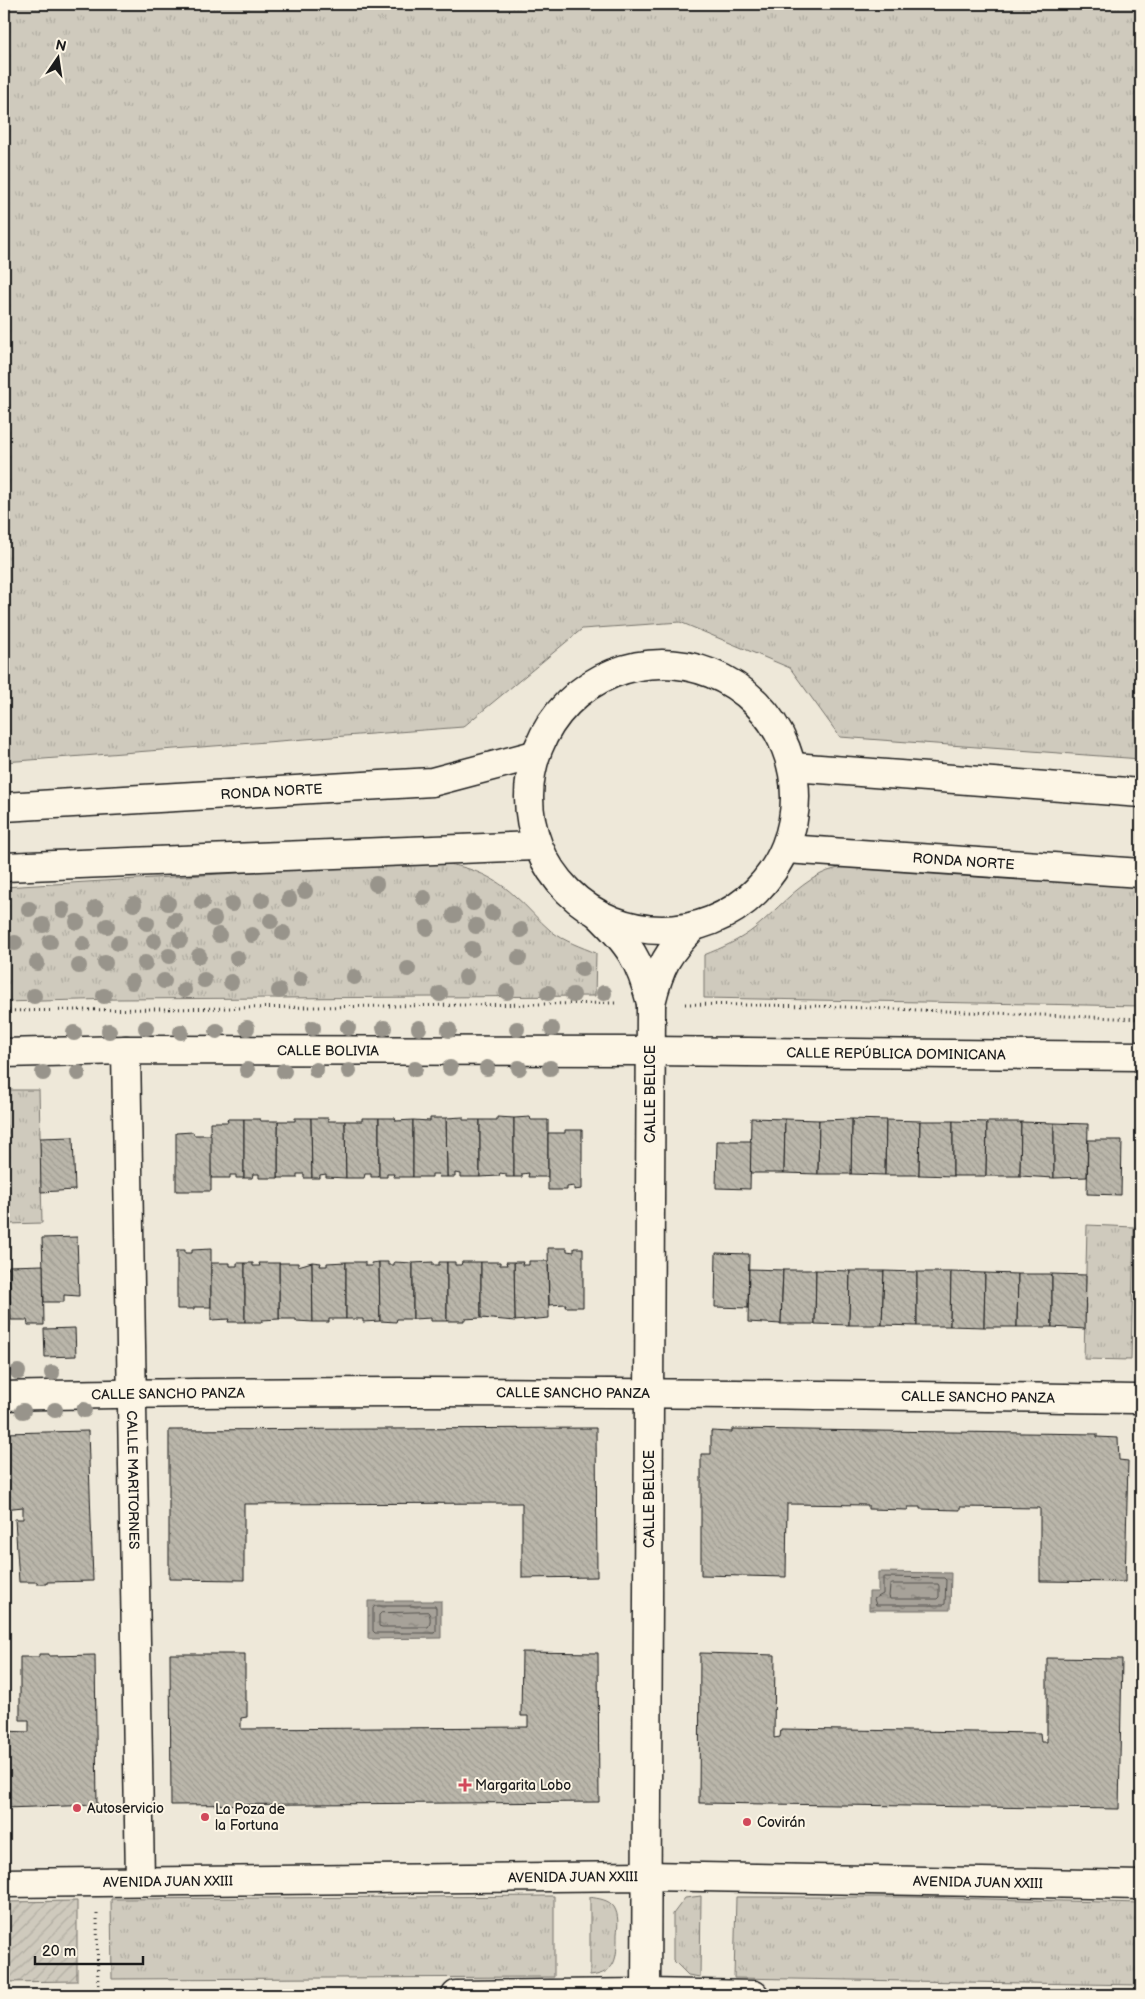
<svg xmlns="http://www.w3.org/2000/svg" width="1145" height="1999" viewBox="0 0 1145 1999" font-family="'Balsamiq Sans',sans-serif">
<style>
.grass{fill:url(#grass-tufts);stroke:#76736c}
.garden{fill:url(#garden-furrows);stroke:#76736c}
.water{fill:url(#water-ripples);stroke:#6f6c67}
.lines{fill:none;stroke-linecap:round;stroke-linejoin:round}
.shore{stroke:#54524e;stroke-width:1}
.building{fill:url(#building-back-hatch);stroke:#1c1c1c}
.minor-casing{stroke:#1c1c1c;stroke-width:31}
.major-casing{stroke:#1c1c1c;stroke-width:31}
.path{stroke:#1c1c1c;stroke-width:3;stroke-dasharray:1 4;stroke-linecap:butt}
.minor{stroke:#fcf5e5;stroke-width:28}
.major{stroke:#fcf5e5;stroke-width:28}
.tree{fill:#98948b}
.poi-dot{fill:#d1495b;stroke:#fcf5e5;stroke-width:2}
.labels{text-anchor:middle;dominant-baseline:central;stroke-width:4;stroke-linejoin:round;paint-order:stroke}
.street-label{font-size:14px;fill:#1c1c1c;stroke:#fcf5e5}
.poi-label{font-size:14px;fill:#1c1c1c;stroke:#fcf5e5;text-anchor:start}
</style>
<defs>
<pattern id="grass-tufts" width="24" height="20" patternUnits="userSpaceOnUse" patternTransform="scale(1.25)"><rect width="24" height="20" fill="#cfcabd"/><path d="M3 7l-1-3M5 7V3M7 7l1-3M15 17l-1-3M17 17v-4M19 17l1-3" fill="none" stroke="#b1ada2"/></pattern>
<pattern id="garden-furrows" width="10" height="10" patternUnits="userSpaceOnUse" patternTransform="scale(1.25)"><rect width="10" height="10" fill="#cfcabd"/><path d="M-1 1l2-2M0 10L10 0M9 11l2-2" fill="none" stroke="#b1ada2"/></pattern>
<pattern id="water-ripples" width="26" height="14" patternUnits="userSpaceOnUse" patternTransform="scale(1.25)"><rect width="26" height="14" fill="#a7a299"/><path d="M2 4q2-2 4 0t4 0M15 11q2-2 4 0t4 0" fill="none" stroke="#87837c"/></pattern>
<pattern id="building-back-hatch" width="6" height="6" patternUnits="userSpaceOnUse" patternTransform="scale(1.25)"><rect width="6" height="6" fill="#bab6aa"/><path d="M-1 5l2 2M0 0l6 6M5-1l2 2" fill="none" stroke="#9f9c92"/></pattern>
</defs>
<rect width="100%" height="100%" fill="#eee8d9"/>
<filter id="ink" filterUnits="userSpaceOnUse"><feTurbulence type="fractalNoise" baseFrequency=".02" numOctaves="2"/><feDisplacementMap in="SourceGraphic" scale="10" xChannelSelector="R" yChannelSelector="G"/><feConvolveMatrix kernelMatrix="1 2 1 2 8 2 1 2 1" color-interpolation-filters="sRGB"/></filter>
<g filter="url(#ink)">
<!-- grass -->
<g class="grass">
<path d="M4 4H1141V759L840 737 790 668 680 622 582 629 463 727 4 762Z"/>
<path d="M420 862C456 862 488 871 515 896 528 907 538 920 551 931 564 941 581 947 596 953L595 996 117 999 4 1002V887Z"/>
<path d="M878 865 1141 887V1006L704 998V955C722 948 740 940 755 928 777 910 795 887 821 874 839 865 859 866 878 865Z"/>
<path d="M4 1090H39L42 1223 8 1224Z"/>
<path d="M1087 1225 1134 1227 1131 1360 1084 1359Z"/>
<path d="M554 1896V1977L112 1979 111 1899Z"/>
<path d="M701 1896 700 1977 688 1975 673 1960V1914L685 1898Z"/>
<path d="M590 1897C599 1899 608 1899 614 1907 619 1915 618 1925 617 1934 617 1958 617 1973 590 1976Z"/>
<path d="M736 1897H910L1141 1903V1985L734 1978Z"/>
</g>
<!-- garden -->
<path class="garden" d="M77 1901V1981L4 1982V1902Z"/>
<!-- water -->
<g class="water">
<path d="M878 1572 951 1573 950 1610H869V1592H878Z"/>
<path d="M368 1601H441V1638L368 1639Z"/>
</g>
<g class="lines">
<!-- shore -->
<g class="shore">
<path d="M885 1577 944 1578 946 1580 945 1604 943 1605H876L874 1599 883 1594V1579Z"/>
<path d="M892 1584H938L939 1586V1597L937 1599H890L889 1596 890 1586Z"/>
<path d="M375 1606H435L436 1608V1631L434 1633H375L373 1631V1609Z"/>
<path d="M428 1612C431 1615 431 1624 428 1627H382L379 1626V1615L381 1613Z"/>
</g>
</g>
<!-- building -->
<g class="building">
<path d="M463 1117V1120H480V1177H461V1174L455 1173V1177H447L446 1118Z"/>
<path d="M497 1117 514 1118V1177H506V1174L500 1173 499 1176 480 1177V1120H497Z"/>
<path d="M530 1117 531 1120H548V1177H528L529 1173 522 1174V1177H514V1118Z"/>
<path d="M295 1118H311L312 1178H304V1174H297V1178H278V1121H295Z"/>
<path d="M311 1118H328V1121H345L346 1178 326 1177V1174L320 1175V1178H312Z"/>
<path d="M362 1118H379V1177H371V1174H365L364 1178H346L345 1121H362Z"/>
<path d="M379 1118H395L396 1121 413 1120V1177H393L394 1174H387V1177H379Z"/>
<path d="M430 1118H446L447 1177H439L438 1174H432V1177H413V1120L430 1121Z"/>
<path d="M751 1118 785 1119 784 1173H750Z"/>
<path d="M227 1119H244V1178H236V1175H230V1178H211L210 1122H228Z"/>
<path d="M244 1119H260L261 1121H278V1178H259V1174H253L252 1178H244Z"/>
<path d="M785 1119 819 1120 818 1174 784 1173Z"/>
<path d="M852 1119 886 1120 885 1175 851 1174Z"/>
<path d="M852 1119 851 1174H818L819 1120Z"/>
<path d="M886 1120 920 1121 919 1175H885Z"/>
<path d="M920 1121H953V1176L919 1175Z"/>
<path d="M953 1121 987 1122 986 1176H953Z"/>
<path d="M987 1122H1021L1020 1176H986Z"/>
<path d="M1021 1122 1054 1123V1178L1020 1176Z"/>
<path d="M1054 1123 1088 1124 1087 1177 1054 1178Z"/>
<path d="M4 1125H6L7 1185H4Z"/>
<path d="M565 1130H582V1189L574 1190V1186L567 1187V1190H548V1133H565Z"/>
<path d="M193 1132 194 1135H211V1191H176V1133Z"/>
<path d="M73 1137 75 1190 41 1192 40 1138Z"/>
<path d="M1088 1140H1122L1121 1195 1087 1194Z"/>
<path d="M717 1141H751L750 1189 716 1188Z"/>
<path d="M77 1237 79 1296 64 1295V1302H44L42 1238Z"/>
<path d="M548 1248H567V1251L574 1252V1248H583V1307H565L566 1304 549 1305Z"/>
<path d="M211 1249V1307H194V1309H177V1250H185V1253H192V1250Z"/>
<path d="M716 1253 749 1254 748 1308 715 1307Z"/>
<path d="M529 1261H548L549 1318 515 1321 514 1262H523L522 1265H529Z"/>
<path d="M312 1262 313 1322 296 1321V1319H279V1263H298V1266Z"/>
<path d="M312 1262 321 1263 320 1266H327V1263L346 1262V1319H329V1322H313Z"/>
<path d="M346 1262H365V1266H372L371 1263 379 1262 380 1321 363 1322V1319H346Z"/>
<path d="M379 1262H388V1265H394V1262L413 1263V1319H397L396 1322 380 1321Z"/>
<path d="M433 1262V1265H439V1262H447V1321H431V1318L413 1319V1263Z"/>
<path d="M447 1262H455V1265H461L462 1262H481V1318L464 1319V1321H447Z"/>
<path d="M481 1262H500V1265H507L506 1262H514L515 1321 481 1318Z"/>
<path d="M211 1263H230V1266H237V1263H245V1322H228L229 1319 211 1320Z"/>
<path d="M245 1263H253V1266H260L259 1263H279V1319L262 1320V1322H245Z"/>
<path d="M43 1265 44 1325H28L27 1320H11L9 1266Z"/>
<path d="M4 1268H9L10 1326H4Z"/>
<path d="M749 1269 783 1270 781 1324 748 1322Z"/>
<path d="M783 1270H816L815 1324H781Z"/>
<path d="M816 1270 850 1271 849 1325 815 1324Z"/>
<path d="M850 1271H884L882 1325H849Z"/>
<path d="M884 1271 917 1272V1326L882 1325Z"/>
<path d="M917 1272H951L950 1326H917Z"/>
<path d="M951 1272 985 1273 984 1327 950 1326Z"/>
<path d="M985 1273 1018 1274 1017 1327H984Z"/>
<path d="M1018 1274H1052V1327H1017Z"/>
<path d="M1052 1274 1086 1275 1085 1329 1052 1327Z"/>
<path d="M75 1328 76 1356 45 1357 44 1329Z"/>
<path d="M596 1428 597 1577 522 1578V1503L244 1504V1580L169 1579V1430Z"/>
<path d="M732 1429 1097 1434V1437L1118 1438 1119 1460 1128 1461 1125 1582 1040 1581V1508L960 1507V1510L920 1509V1507H908V1510L868 1509V1505L787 1504 786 1577 701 1575V1454H711V1431L732 1432Z"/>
<path d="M88 1431 93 1581 47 1582V1584H37V1582H19L15 1519H23V1507L4 1509V1433Z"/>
<path d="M522 1652 598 1653 599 1802 171 1805 170 1654H245V1701H247V1717L241 1718V1729L528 1727V1716H521Z"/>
<path d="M700 1653 775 1655 774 1738 780 1737 781 1729 1040 1733 1041 1742H1047V1658L1122 1659 1119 1809 699 1803Z"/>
<path d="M39 1654H49V1656L95 1655 97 1805 4 1808V1731L29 1732V1720H20V1657H39Z"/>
</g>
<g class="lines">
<defs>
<g id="minor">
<path d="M598 914C629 944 640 960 651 1003L646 1995"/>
<path d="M651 1003C660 966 667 953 694 926"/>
<path id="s1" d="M126 1050 140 1880"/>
<path id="s2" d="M4 1053 126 1050 651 1051 1141 1056"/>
<path id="s3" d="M4 1396C383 1388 762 1394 1141 1399"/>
</g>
<g id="major">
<circle cx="662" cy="797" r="133"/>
<path d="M793 767 1141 793"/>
<path id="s4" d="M4 807 432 782 534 755"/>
<path id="s5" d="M786 849 1141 873"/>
<path d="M4 867 536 846"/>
<path id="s6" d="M4 1883 647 1876 1141 1885"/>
<path d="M456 1995 646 1993 754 1995"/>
</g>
</defs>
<!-- minor casing -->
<use href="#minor" class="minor-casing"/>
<!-- major casing -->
<use href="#major" class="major-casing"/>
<!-- path -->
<g class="path">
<path d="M685 1004 819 1006 1141 1019"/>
<path d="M4 1011 618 1003"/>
<path d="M97 1914 98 1995"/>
</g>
<!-- minor -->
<use href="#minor" class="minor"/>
<!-- major -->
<use href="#major" class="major"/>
</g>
<!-- trees -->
<g class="tree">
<circle cx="376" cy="884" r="8"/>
<circle cx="305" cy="891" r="8"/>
<circle cx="424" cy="898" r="8"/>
<circle cx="289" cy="899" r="8"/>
<circle cx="262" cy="900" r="8"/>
<circle cx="202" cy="902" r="8"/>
<circle cx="168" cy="903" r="8"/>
<circle cx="473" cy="903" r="8"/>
<circle cx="134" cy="904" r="8"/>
<circle cx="232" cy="904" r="8"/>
<circle cx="96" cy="908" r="8"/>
<circle cx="29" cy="909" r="8"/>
<circle cx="63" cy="910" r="8"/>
<circle cx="492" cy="913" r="8"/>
<circle cx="454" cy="915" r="8"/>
<circle cx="214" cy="919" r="8"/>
<circle cx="175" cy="920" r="8"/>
<circle cx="271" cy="921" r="8"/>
<circle cx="77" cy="922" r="8"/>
<circle cx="147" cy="923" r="8"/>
<circle cx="43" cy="925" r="8"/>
<circle cx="107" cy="926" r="8"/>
<circle cx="476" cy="926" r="8"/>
<circle cx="427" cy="928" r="8"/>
<circle cx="521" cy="930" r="8"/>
<circle cx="283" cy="933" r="8"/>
<circle cx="219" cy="935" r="8"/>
<circle cx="252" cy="935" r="8"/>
<circle cx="180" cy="940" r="8"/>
<circle cx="154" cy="941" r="8"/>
<circle cx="50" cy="942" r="8"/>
<circle cx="15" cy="943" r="8"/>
<circle cx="118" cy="943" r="8"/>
<circle cx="83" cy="944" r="8"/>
<circle cx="472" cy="949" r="8"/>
<circle cx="169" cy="956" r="8"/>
<circle cx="199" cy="956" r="8"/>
<circle cx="237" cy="958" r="8"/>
<circle cx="519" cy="958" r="8"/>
<circle cx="37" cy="963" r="8"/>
<circle cx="105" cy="963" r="8"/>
<circle cx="145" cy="963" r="8"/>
<circle cx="79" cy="966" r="8"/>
<circle cx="408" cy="969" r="8"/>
<circle cx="582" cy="969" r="8"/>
<circle cx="354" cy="977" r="8"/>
<circle cx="466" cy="977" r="8"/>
<circle cx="300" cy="979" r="8"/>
<circle cx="204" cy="980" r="8"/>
<circle cx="164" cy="981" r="8"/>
<circle cx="132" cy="982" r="8"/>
<circle cx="231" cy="982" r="8"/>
<circle cx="184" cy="990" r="8"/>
<circle cx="279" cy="991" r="8"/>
<circle cx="507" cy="992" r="8"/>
<circle cx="548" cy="993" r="8"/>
<circle cx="604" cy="993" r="8"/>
<circle cx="440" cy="994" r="8"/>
<circle cx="573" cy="995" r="8"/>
<circle cx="34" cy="996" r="8"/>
<circle cx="104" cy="996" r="8"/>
<circle cx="146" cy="1028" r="8"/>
<circle cx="247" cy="1028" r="8"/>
<circle cx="313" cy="1028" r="8"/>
<circle cx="348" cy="1028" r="8"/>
<circle cx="384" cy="1028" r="8"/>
<circle cx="419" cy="1028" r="8"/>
<circle cx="517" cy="1029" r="8"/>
<circle cx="552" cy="1029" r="8"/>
<circle cx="449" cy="1030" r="8"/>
<circle cx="109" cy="1031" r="8"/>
<circle cx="217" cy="1031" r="8"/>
<circle cx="181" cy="1032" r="8"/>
<circle cx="74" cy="1033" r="8"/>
<circle cx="450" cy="1068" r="8"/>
<circle cx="487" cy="1068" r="8"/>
<circle cx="519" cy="1068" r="8"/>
<circle cx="550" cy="1068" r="8"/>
<circle cx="415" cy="1069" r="8"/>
<circle cx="247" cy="1070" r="8"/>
<circle cx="316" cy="1070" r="8"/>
<circle cx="284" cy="1071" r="8"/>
<circle cx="349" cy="1071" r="8"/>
<circle cx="43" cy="1073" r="8"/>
<circle cx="78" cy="1073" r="8"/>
<circle cx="18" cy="1372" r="8"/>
<circle cx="52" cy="1373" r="8"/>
<circle cx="55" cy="1410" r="8"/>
<circle cx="84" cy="1410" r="8"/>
<circle cx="23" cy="1411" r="8"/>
</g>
</g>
<!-- markers -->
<g class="poi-dot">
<path d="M462.5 1777.5h5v5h5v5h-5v5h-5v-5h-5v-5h5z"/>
<circle cx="77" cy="1808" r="5"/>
<circle cx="205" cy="1817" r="5"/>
<circle cx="747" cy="1822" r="5"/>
</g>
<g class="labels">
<!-- street labels -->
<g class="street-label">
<text stroke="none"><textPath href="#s4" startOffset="268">RONDA NORTE</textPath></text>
<text stroke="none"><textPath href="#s5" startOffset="178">RONDA NORTE</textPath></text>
<text stroke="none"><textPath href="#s2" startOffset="324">CALLE BOLIVIA</textPath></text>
<text stroke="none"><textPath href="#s2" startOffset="892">CALLE REPÚBLICA DOMINICANA</textPath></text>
<text transform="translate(650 1094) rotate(-90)">CALLE BELICE</text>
<text stroke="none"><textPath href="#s3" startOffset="569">CALLE SANCHO PANZA</textPath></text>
<text stroke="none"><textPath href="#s3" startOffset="164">CALLE SANCHO PANZA</textPath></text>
<text stroke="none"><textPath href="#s3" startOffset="974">CALLE SANCHO PANZA</textPath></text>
<text stroke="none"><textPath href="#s1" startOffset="430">CALLE MARITORNES</textPath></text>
<text transform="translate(649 1499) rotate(-90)">CALLE BELICE</text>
<text stroke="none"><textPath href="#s6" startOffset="569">AVENIDA JUAN XXIII</textPath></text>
<text stroke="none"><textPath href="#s6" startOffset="164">AVENIDA JUAN XXIII</textPath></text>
<text stroke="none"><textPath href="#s6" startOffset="974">AVENIDA JUAN XXIII</textPath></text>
</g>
<!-- poi labels -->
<g class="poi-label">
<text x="475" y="1785">Margarita Lobo</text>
<text x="87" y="1808">Autoservicio</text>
<text x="215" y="1809">La Poza de<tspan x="215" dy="16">la Fortuna</tspan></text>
<text x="757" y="1822">Covirán</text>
</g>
</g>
<!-- margin -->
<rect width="1145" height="1999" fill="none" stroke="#fcf5e5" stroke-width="20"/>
<rect x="10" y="10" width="1125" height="1979" fill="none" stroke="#1c1c1c" stroke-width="2" filter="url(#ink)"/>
<!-- north arrow -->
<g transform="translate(58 58) rotate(13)" stroke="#fcf5e5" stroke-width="4" paint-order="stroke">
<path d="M0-4L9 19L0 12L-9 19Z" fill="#1c1c1c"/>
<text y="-8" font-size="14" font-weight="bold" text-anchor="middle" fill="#1c1c1c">N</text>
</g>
<!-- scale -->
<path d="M35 1956v8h108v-8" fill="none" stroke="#1c1c1c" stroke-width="2.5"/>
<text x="42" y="1956" font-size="15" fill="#1c1c1c" stroke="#fcf5e5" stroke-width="4" paint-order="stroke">20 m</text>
</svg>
